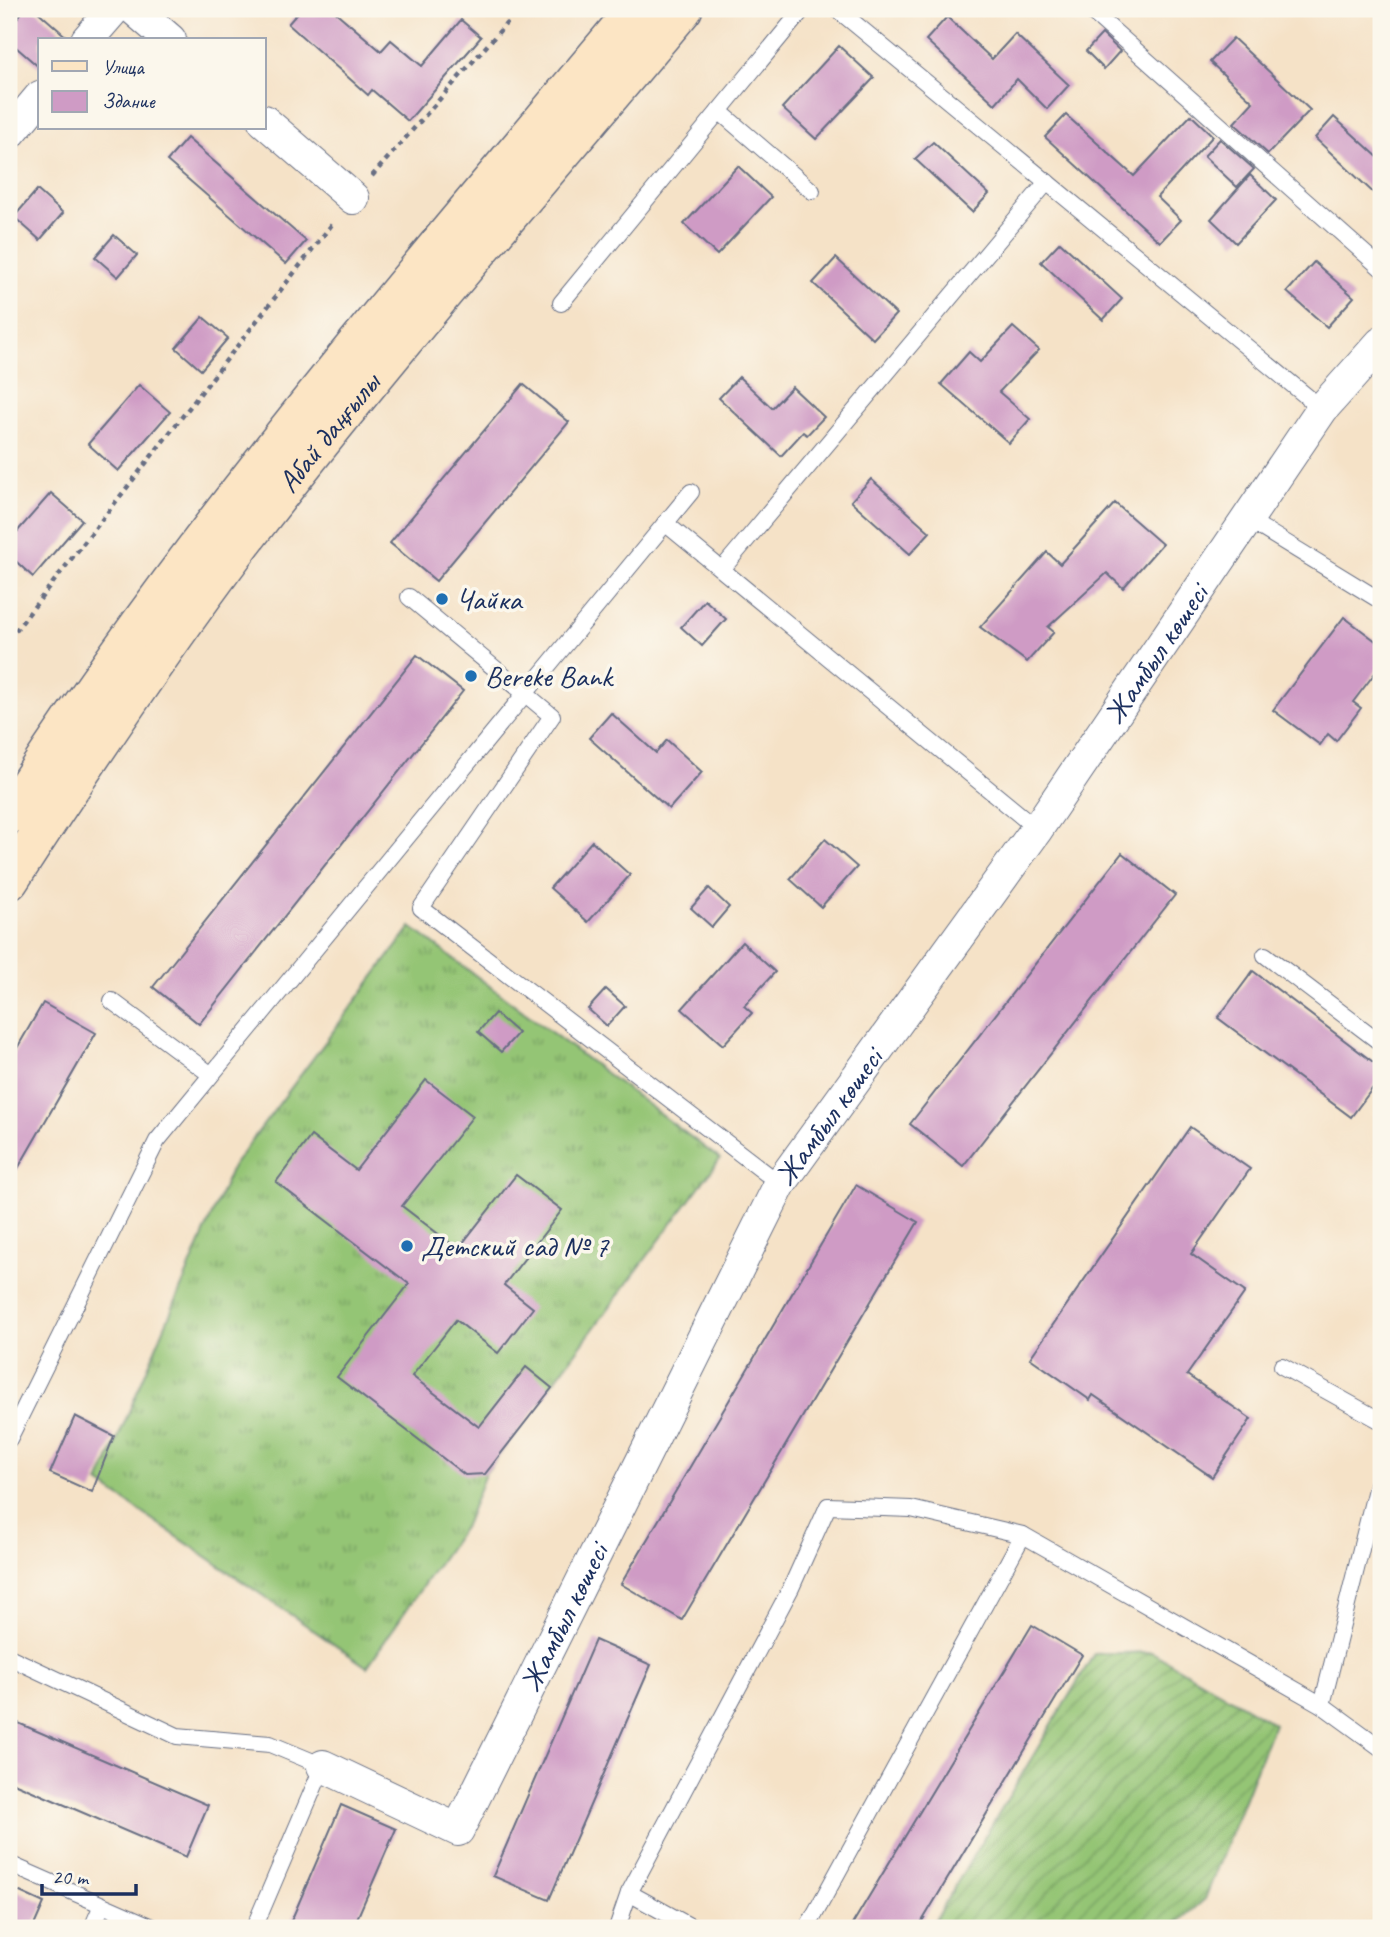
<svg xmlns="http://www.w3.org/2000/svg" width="1390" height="1937" viewBox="0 0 1390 1937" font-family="Caveat,sans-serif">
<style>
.grass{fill:url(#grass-tufts);stroke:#587a6a;stroke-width:2}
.garden{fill:url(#garden-furrows);stroke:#587a6a;stroke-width:2}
.building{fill:#cf9bc5}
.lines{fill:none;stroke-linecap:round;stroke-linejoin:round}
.lane-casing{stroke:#676e83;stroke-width:18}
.street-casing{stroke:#676e83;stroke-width:34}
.secondary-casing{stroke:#676e83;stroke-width:41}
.path{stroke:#676e83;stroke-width:4.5;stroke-dasharray:5 5;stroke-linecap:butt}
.lane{stroke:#fff;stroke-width:16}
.street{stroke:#fff;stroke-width:32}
.secondary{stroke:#fce5c4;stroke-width:38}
.poi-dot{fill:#1f6fb2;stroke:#fbf7ec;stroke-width:2.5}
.labels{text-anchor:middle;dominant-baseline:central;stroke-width:7;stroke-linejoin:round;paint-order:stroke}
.street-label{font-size:30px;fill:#1b2f5e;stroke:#fbf7ec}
.poi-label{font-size:30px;fill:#1b2f5e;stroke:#fbf7ec;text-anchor:start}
</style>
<defs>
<pattern id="grass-tufts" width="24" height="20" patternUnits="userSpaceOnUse" patternTransform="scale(1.75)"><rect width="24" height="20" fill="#94c575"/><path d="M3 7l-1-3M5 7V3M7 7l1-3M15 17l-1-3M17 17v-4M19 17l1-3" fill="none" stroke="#78a063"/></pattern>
<pattern id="garden-furrows" width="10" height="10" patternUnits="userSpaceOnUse" patternTransform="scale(1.75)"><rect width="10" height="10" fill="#94c575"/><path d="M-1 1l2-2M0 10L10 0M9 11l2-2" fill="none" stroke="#78a063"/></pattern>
</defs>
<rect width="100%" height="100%" fill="#fbf7ec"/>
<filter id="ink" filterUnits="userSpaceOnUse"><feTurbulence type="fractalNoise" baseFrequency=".0143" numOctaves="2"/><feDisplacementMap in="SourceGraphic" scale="14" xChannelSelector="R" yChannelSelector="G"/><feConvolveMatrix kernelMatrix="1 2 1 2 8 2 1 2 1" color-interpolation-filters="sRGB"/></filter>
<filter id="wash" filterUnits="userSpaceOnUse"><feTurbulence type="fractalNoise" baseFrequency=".00686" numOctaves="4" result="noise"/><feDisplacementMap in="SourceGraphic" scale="28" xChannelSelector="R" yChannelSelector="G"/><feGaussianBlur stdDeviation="1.57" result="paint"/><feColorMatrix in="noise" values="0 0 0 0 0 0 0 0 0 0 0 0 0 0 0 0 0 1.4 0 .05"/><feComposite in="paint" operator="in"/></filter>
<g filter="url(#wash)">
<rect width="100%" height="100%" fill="#f5e2c7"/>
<!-- grass -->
<path class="grass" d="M411 927 720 1159 485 1474 466 1523 367 1667 99 1483 232 1167Z"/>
<!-- garden -->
<path class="garden" d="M1152 1652 1274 1724 1205 1899 1172 1928H930L1094 1654Z"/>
<g id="blocks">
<!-- building -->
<g class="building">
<path d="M25 9H35L69 39 40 40V68L9 41V27Z"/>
<path d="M301 9H332L381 51 391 40 422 66 461 20 481 37 408 121 372 90 368 95 288 24Z"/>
<path d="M947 17 992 59 1015 34 1069 85 1047 109 1017 79 995 104 926 40Z"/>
<path d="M1102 34 1120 51 1104 69 1086 51Z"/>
<path d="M1233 38 1310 110 1268 154 1234 123 1253 102 1210 62Z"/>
<path d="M839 46 874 78 816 139 782 108Z"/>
<path d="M1066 115 1134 176 1191 115 1213 136 1157 197 1181 220 1160 242 1045 137Z"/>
<path d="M1334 117 1381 160V200L1315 138Z"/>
<path d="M187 138 306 241 286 264 167 161Z"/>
<path d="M1220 139 1254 169 1237 187 1204 156Z"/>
<path d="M933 142 989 194 972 212 915 159Z"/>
<path d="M738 166 771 197 717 255 684 224Z"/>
<path d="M1250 175 1276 200 1236 243 1211 219Z"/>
<path d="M37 190 63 213 40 240 14 217Z"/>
<path d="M114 235 137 255 118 277 95 257Z"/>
<path d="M1060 242 1122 299 1103 320 1041 262Z"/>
<path d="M836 258 896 314 873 339 813 283Z"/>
<path d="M1314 262 1354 297 1327 327 1287 292Z"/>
<path d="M203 317 228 338 201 370 176 348Z"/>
<path d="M1013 327 1039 350 999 392 1030 419 1009 443 941 384 969 352 980 362Z"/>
<path d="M739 377 772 408 792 387 824 417 807 435 803 432 781 456 719 398Z"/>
<path d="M523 384 569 422 436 581 390 543Z"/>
<path d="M139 385 170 412 118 471 88 444Z"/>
<path d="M871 479 930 532 910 554 851 501Z"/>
<path d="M51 493 82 520 33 577 9 555V541Z"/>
<path d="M1115 503 1162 544 1123 588 1107 573 1048 627 1054 632 1027 662 980 627 1047 552 1060 564Z"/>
<path d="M705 600 726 619 702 646 681 627Z"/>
<path d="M1344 617 1381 645V665L1353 702 1361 708 1336 741 1328 734 1320 745 1273 710Z"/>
<path d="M417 655 463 691 199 1024 153 987Z"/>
<path d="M611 713 656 753 667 740 702 772 669 809 589 738Z"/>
<path d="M825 839 857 867 821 907 790 879Z"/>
<path d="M592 841 630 875 588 922 550 888Z"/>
<path d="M1122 853 1175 895 963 1166 910 1124Z"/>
<path d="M709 888 729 907 712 927 691 908Z"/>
<path d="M742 942 775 972 744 1006 752 1013 723 1045 682 1009Z"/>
<path d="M1253 971 1381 1068V1077L1351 1117 1218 1018Z"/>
<path d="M606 989 625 1006 607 1026 588 1009Z"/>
<path d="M43 1003 96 1033 9 1184V1062Z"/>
<path d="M495 1013 518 1033 501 1052 478 1032Z"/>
<path d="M426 1080 473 1116 402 1206 458 1249 516 1175 562 1210 504 1285 533 1308 498 1353 456 1320 412 1376 479 1427 526 1367 552 1388 485 1474 465 1475 337 1377 409 1284 276 1182 311 1136 356 1170Z"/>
<path d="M1190 1127 1250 1169 1191 1254 1245 1292 1187 1375 1251 1419 1212 1477 1093 1395 1090 1400 1030 1358Z"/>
<path d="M856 1185 918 1222 682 1620 621 1584Z"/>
<path d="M75 1416 114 1436 92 1492 50 1473Z"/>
<path d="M1032 1625 1082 1655 918 1928H850Z"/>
<path d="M595 1640 651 1665 549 1900 493 1876Z"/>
<path d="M9 1719 208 1805 186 1857 9 1781Z"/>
<path d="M341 1805 396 1829 353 1928H288Z"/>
<path d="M9 1887 44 1903 33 1928H9Z"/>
</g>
</g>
</g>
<g filter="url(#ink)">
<use href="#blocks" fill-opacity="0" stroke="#676e83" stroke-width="2"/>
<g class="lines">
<defs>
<g id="lane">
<path d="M837 9 1322 409"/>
<path d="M1089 9 1381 268"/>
<path d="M719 111 812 191"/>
<path d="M561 303 803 9"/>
<path d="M1247 519 1381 601"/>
<path d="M665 523 1037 829"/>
<path d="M723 568 1047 182"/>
<path d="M409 597 552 716 421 908 780 1184"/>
<path d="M1265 955 1381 1043"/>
<path d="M112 1001 210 1074"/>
<path d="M1282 1366 1381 1421"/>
<path d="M9 1439 157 1141 691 492"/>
<path d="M9 1657 177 1736 270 1744 323 1766 254 1928"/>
<path d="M1322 1705 1381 1469"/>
<path d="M9 1864 155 1928"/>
<path d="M629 1893 693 1928"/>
<path d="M92 1928 102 1905"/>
<path d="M617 1928 629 1893 791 1588 828 1506 911 1509 1023 1535 1322 1705 1381 1748"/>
<path d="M807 1928 1023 1535"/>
</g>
<g id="street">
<path d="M134 9 170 40"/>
<path d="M87 40 114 9"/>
<path d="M264 121 353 198"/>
<path d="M9 134 40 97"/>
<path id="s1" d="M323 1766 458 1830 780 1184 1037 829 1322 409 1381 343"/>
</g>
<g id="secondary">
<path d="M9 815C193 528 418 270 636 9"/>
<path id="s2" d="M9 881C82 768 157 656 238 548 379 363 534 187 683 9"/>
</g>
</defs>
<!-- lane casing -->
<use href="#lane" class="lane-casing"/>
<!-- street casing -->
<use href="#street" class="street-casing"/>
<!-- secondary casing -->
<use href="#secondary" class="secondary-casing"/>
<!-- path -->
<g class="path">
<path d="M372 176 519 9"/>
<path d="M9 639 333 223"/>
</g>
<!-- lane -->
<use href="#lane" class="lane"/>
<!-- street -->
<use href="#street" class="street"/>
<!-- secondary -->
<use href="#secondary" class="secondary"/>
</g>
</g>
<!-- markers -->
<g class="poi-dot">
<circle cx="442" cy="599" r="7"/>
<circle cx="471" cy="676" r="7"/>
<circle cx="407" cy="1246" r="7"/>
</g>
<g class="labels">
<!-- street labels -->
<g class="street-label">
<text stroke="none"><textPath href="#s2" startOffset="551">Абай даңғылы</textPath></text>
<text stroke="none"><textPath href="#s1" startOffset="1521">Жамбыл көшесі</textPath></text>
<text stroke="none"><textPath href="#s1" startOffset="954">Жамбыл көшесі</textPath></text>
<text stroke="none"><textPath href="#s1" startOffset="387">Жамбыл көшесі</textPath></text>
</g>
<!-- poi labels -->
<g class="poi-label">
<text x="456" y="599">Чайка</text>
<text x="485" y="676">Bereke Bank</text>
<text x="421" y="1246">Детский сад № 7</text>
</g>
</g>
<!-- margin -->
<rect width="1390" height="1937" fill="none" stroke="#fbf7ec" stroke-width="35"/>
<!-- legend -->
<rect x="38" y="38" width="228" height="91" fill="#fbf7ec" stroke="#a1a7b3" stroke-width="2"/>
<rect x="52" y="61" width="35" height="10" fill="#fce5c4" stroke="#a1a7b3" stroke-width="2"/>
<text x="102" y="74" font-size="21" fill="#1b2f5e">Улица</text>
<rect x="52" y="91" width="35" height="21" fill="#cf9bc5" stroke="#a1a7b3" stroke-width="2"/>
<text x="102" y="108" font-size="21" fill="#1b2f5e">Здание</text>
<!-- scale -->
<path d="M42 1884v10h94v-10" fill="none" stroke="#1b2f5e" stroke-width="3.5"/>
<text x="52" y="1884" font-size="21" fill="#1b2f5e" stroke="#fbf7ec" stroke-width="5" paint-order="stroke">20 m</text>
</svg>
